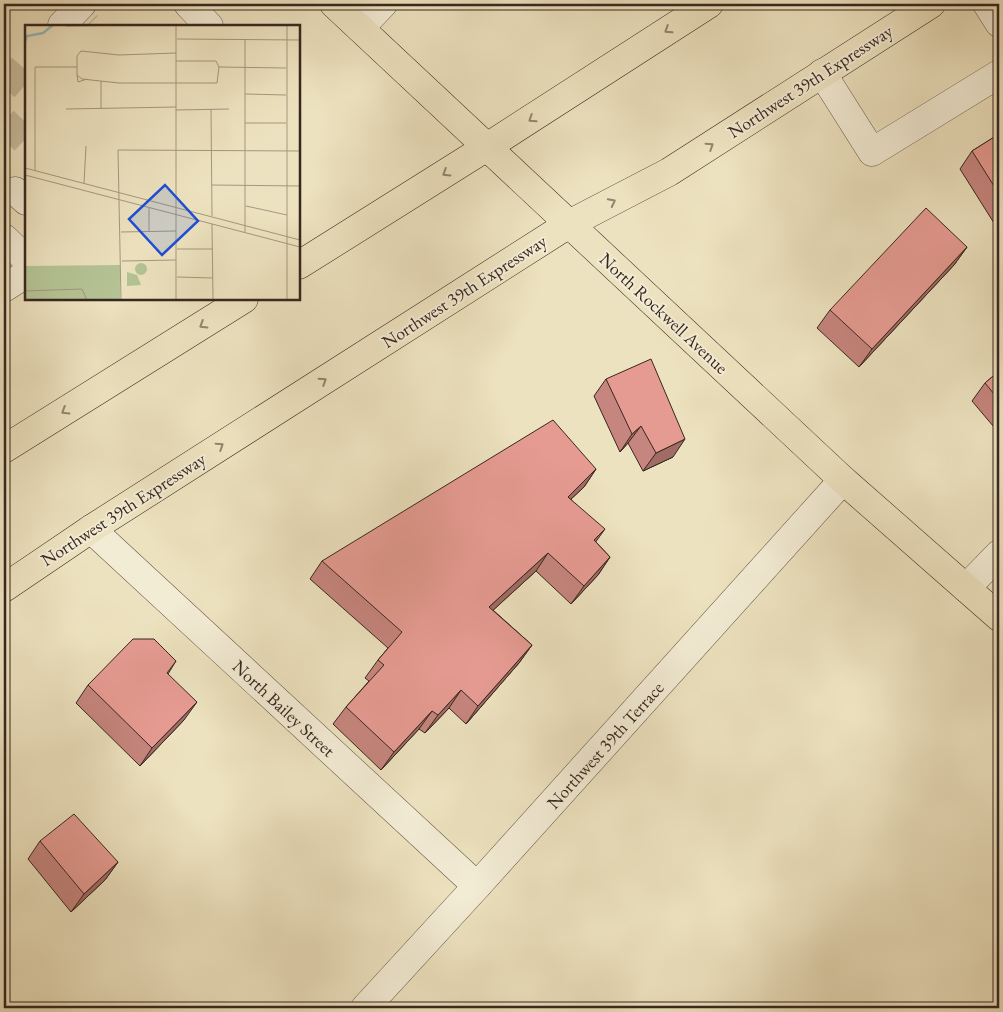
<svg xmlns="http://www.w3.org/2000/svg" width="1003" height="1012" viewBox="0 0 1003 1012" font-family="'EB Garamond',serif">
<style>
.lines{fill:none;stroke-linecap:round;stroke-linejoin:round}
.minor-tunnel{stroke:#c9bd9f;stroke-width:28;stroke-dasharray:28 14;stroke-linecap:butt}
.minor-casing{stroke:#645647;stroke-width:29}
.major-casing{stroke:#37271f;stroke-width:29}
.highway-casing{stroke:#37271f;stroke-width:29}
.minor{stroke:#f3ecd5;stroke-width:28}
.major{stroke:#ede2bf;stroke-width:28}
.highway{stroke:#ede2bf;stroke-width:28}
.wall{fill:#c6857e;stroke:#37271f}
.shaded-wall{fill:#a16c66;stroke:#37271f}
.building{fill:#e69b92;stroke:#37271f}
.oneway{stroke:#92846f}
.labels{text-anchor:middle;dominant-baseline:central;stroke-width:4;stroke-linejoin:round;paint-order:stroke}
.street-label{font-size:18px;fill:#37271f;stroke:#f3ecd5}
.inset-river{fill:none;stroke:#9bbcb9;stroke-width:2.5}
.inset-road{fill:none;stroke:#a4977f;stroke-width:1}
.view{fill:#1d4ed8;fill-opacity:0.15;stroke:#1d4ed8;stroke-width:2.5}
.inset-edge{fill:none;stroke:#37271f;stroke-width:2.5}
</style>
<rect width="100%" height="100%" fill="#ede2bf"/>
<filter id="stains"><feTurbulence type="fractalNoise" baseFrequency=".004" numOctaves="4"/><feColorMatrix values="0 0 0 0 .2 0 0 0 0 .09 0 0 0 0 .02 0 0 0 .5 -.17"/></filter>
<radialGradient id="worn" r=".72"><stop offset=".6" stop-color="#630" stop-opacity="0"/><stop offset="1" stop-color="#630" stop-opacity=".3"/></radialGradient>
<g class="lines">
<!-- minor-tunnel -->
<g class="minor-tunnel">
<path d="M87 25 88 26"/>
<path d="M4 88 26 63"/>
<path d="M4 121 26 142"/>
</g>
<defs>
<g id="minor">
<path d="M188 4 209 26"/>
<path d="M987 4 999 23"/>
<path d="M62 25 82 4"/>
<path d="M360 28 383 4"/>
<path d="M822 73 872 152 999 74"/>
<path d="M15 191 26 201"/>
<path d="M4 238 26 259"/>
<path d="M4 288 26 274"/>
<path d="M91 529 477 886"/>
<path d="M966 588 999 554"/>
<path d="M365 1008 477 886 843 480"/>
</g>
<path id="major" d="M334 4 843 480 999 617"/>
<g id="highway">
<path d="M299 265 487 147 709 4"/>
<path d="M4 449 244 299"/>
<path d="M4 588 91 529 569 224 669 172 931 4"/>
</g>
</defs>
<!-- minor casing -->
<use href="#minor" class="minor-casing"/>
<!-- major casing -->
<use href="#major" class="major-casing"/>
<!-- highway casing -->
<use href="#highway" class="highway-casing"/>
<!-- minor -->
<use href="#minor" class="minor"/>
<!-- major -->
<use href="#major" class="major"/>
<!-- highway -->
<use href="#highway" class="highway"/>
</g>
<!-- wall -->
<g class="wall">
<path d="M999 134V231L960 169 972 151Z"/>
<path d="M967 247 954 265 859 367 817 328 830 310Z"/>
<path d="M999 371V433L972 401 985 383Z"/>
<path d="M606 379 673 457 643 471 628 443 620 452 594 396Z"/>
<path d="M596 469 584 487 571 499 596 542 610 557 598 575 571 604 536 571 493 610 532 645 519 663 466 724 449 708 425 733 419 729 381 770 333 724 346 707 369 681 365 678 378 660 388 648 310 579 322 561Z"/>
<path d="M176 661 168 674 184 720 140 766 76 703 88 685Z"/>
<path d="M40 841 118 862 105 880 71 912 28 859Z"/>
</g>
<!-- shaded-wall -->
<g class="shaded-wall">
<path d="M967 247 954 265 859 367 872 349Z"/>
<path d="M641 426 628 443 620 452 632 434Z"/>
<path d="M685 439 673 457 643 471 656 453Z"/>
<path d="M596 469 584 487 555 514 568 497Z"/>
<path d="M605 529 592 547 594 540Z"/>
<path d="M548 553 536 571 477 625 489 607Z"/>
<path d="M610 557 598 575 571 604 584 586Z"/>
<path d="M532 645 519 663 466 724 478 706Z"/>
<path d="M461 690 449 708 425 733 438 715Z"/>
<path d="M197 702 184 720 140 766 152 748Z"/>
<path d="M432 711 419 729 381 770 394 752Z"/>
<path d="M118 862 105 880 71 912 84 894Z"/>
</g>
<!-- building -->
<g class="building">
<path d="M999 134V194L972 151Z"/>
<path d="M926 208 967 247 872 349 830 310Z"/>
<path d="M651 359 685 439 656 453 641 426 632 434 606 379Z"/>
<path d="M999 371V400L985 383Z"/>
<path d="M553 420 596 469 568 497 605 529 594 540 610 557 584 586 548 553 489 607 532 645 478 706 461 690 438 715 432 711 394 752 346 707 384 665 378 660 402 632 322 561Z"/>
<path d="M133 639H154L176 661 167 673 197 702 152 748 88 685Z"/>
<path d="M74 814 118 862 84 894 40 841Z"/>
</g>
<!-- one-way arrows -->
<defs><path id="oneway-chevron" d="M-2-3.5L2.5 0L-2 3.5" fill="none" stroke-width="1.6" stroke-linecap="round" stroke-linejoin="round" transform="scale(1.25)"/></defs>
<g class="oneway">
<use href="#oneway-chevron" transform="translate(668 30) rotate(147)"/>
<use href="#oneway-chevron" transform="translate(532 119) rotate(147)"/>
<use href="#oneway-chevron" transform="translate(710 146) rotate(-33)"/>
<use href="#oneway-chevron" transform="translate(446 173) rotate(148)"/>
<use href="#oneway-chevron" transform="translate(612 202) rotate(-27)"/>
<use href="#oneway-chevron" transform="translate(203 325) rotate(148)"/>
<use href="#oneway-chevron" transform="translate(323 381) rotate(-33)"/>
<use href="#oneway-chevron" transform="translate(65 411) rotate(148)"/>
<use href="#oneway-chevron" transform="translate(220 446) rotate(-33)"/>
</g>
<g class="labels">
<!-- street labels -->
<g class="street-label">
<text transform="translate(810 81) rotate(-33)">Northwest 39th Expressway</text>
<text transform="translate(464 291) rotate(-33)">Northwest 39th Expressway</text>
<text transform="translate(664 313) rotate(43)">North Rockwell Avenue</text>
<text transform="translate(123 509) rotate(-33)">Northwest 39th Expressway</text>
<text transform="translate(284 708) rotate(43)">North Bailey Street</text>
<text transform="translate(605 745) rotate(-48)">Northwest 39th Terrace</text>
</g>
</g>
<!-- overview -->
<g transform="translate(25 25)">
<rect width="275" height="275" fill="#ede2bf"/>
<path d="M0 195 1 241 95 240V275H0ZM110 244a6 6 0 1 1 12 0a6 6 0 1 1-12 0ZM102 247 112 250 116 260 102 261Z" fill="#b5c495"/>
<path class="inset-river" d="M0 16 2 11 18 8 28 0"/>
<path class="inset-road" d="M151 0V275M262 0V275M41 1 115 0M152 14 275 15M151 28 94 30 56 26 52 31V50L57 54 94 58H192L194 42M151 36H191L194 42 261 43M52 50 53 57 62 54M76 56V84M220 69 261 70M41 84 151 82M186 84 187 191M151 85 204 84M220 98H261M0 143 275 215M10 146V42H52M0 150 275 222M59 158 61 121M187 160 275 161M221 181 262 190M124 183V207M187 199 188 275M96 207 151 206M220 207V14M152 224H188M97 236 151 235M152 252 188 253M0 266 57 264 62 275M96 275 93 125 275 126"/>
<path class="view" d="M140 160 173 196 137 230 104 194Z"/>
<rect width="275" height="275" class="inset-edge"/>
</g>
<!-- margin -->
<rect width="1003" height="1012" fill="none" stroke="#ede2bf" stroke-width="20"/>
<rect x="5" y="5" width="993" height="1002" fill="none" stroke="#37271f" stroke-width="2.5"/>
<rect x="10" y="10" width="983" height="992" fill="none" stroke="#37271f"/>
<rect width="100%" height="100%" filter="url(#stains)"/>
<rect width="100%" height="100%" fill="url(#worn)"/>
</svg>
